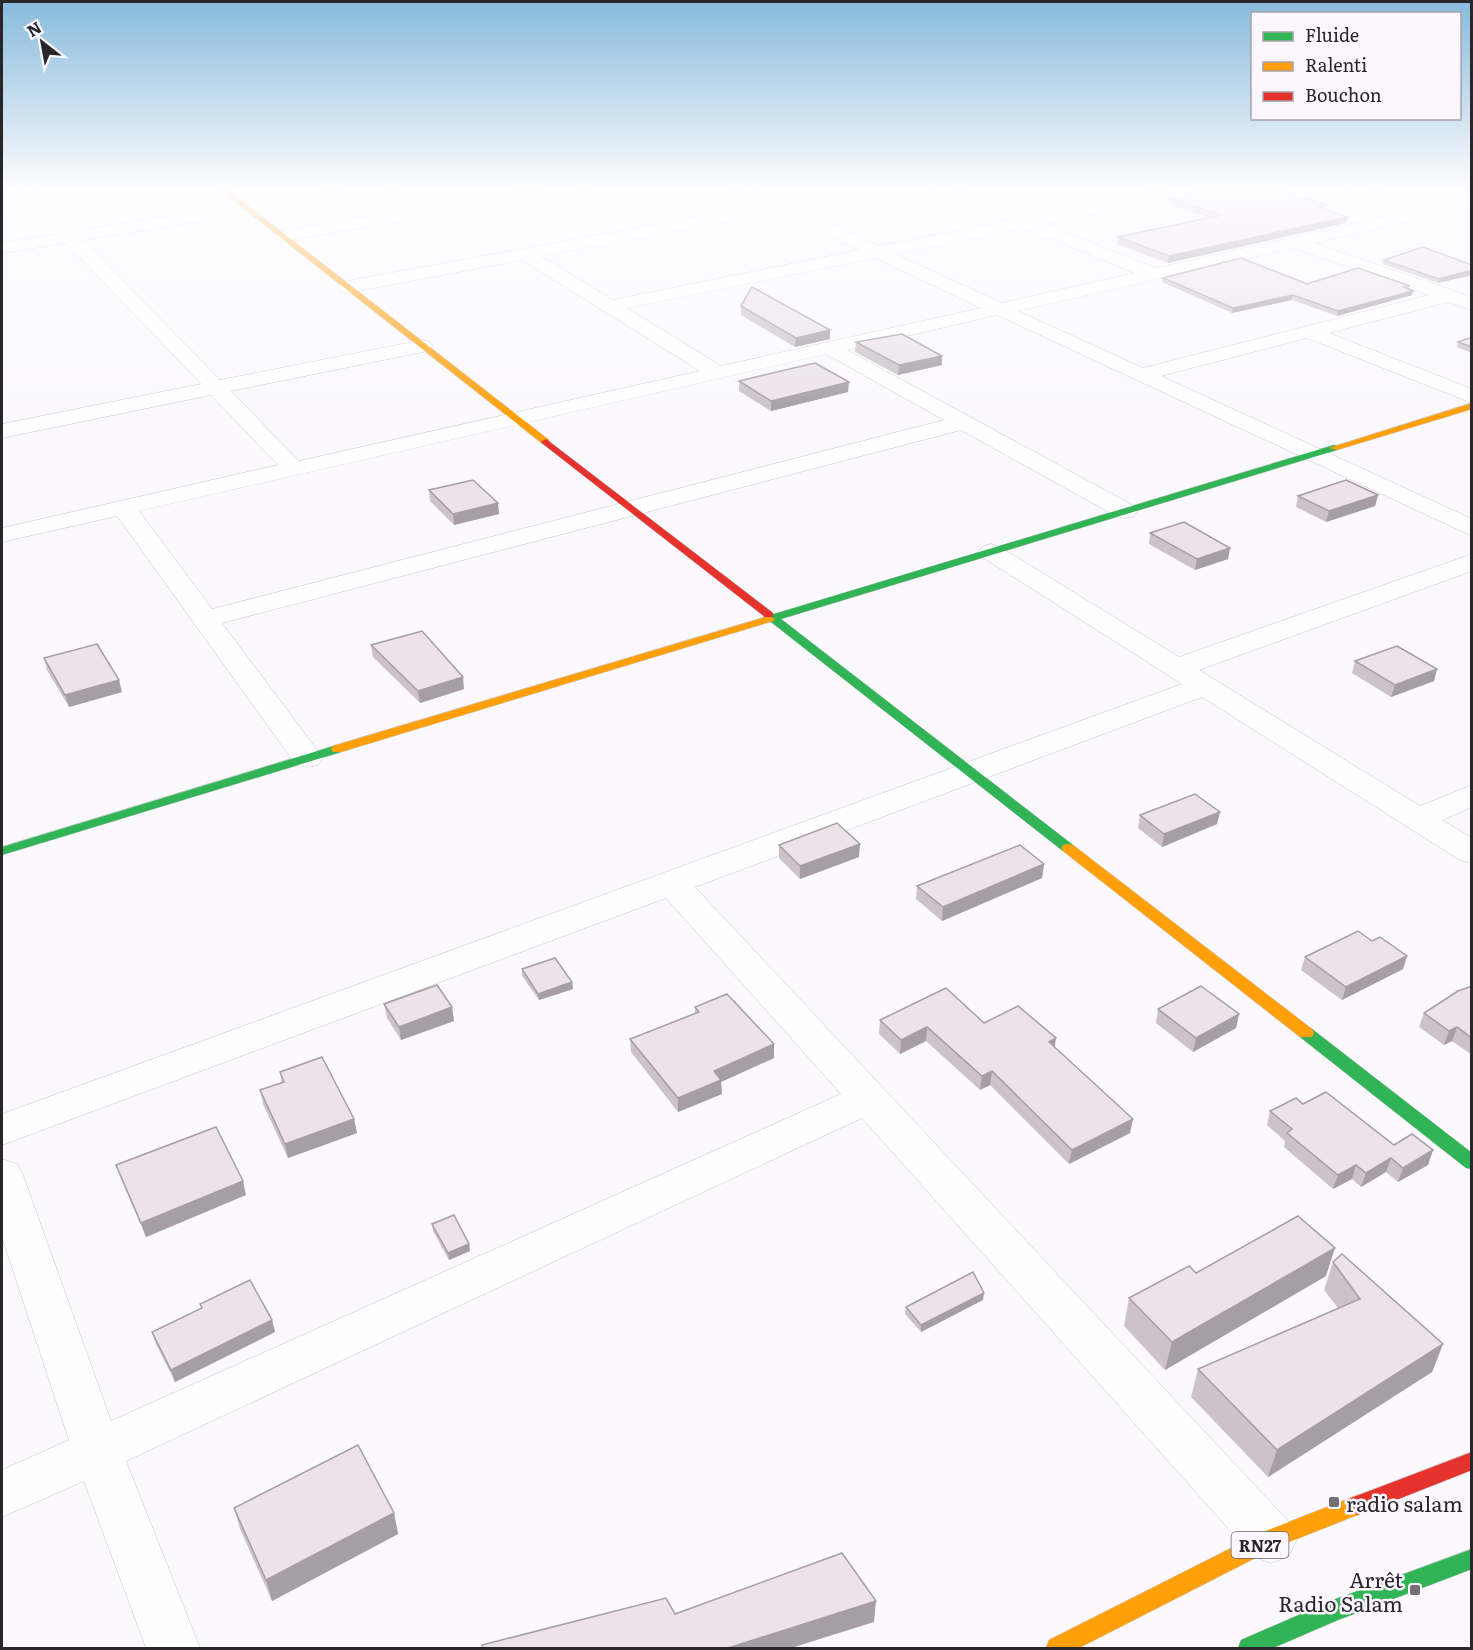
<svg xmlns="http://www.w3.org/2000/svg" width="1473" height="1650" viewBox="0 0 1473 1650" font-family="Literata,serif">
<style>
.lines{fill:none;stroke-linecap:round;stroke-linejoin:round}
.street-casing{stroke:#c7c5c9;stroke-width:1}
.fast-casing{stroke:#c7c5c9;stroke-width:1}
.slow-casing{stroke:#c7c5c9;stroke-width:1}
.jam-casing{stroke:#c7c5c9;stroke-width:1}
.street{fill:#fefeff;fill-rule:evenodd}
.fast{fill:#30b455;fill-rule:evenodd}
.slow{fill:#ff9f0a;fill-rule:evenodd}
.jam{fill:#e5322d;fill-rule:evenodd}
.wall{fill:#ccc2c8}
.shaded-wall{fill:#a69ea3}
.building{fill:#ede2e9;stroke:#a69ea3;stroke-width:1.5}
.poi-dot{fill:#727073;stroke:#fcf7ff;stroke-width:2}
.labels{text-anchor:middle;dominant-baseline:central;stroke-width:5;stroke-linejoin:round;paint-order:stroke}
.shield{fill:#fcf7ff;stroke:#686569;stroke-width:1.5}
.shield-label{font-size:16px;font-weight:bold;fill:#282629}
.near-poi-label{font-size:21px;fill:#282629;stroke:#fcf7ff;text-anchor:start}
</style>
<rect width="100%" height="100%" fill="#fbf9fd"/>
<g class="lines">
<defs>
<g id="street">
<path d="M13 186H30L74 231 358 186H399L391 191 83 240 220 380 423 340 430 342 433 346 430 350 423 352 231 391 299 461 700 371 522 260 347 293 340 291 338 287 340 283 347 281 763 205 727 186H749L879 246 1007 221 930 189 928 186H951L1027 217 1179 186H1213L1205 191 1044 224 1156 268 1410 211 1342 189 1340 186H1366L1430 207 1472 197V207L1314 243 1472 297V310L1448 302 1329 333 1472 389V403L1307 338 1161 376 1472 519V536L997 315 847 350 1134 506 1137 511 1134 516 1125 518 1116 516 961 430 222 623 323 758 318 765 307 767 296 765 117 516 2 542V528L278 465 211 395 2 438V424L201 384 66 243 2 253V243L58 234ZM778 212 859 250 613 300 541 256ZM1024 228 1135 273 1002 303 895 254ZM1294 248 1429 295 1143 368 1018 311ZM875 258 981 308 721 366 627 308ZM826 354 944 420 212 609 139 511Z"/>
<path d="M551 186H591L583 191 282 241 276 240 273 236 276 232 282 231Z"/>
<path d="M991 544 1000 547 1179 657 1472 554V571L1199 670 1420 806 1472 785V807L1442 820 1472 838V863L1460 860 1202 697 695 887 1289 1522 1297 1539 1289 1556 1271 1563 1253 1556 862 1118 126 1461 200 1648H146L84 1481 2 1517V1470L69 1440 2 1237V1159L17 1164 23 1175 111 1421 841 1094 666 898 2 1145V1114L1182 684 982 557 978 552 982 547Z"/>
</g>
<g id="fast">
<path d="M1334 445 1337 446V450L781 619 1073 845 1075 848 1073 851H1063L771 622 763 619 765 613 774 614Z"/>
<path d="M337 745 343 749 341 752 2 855V847Z"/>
<path d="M1306 1028 1312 1029 1472 1153V1169L1466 1168 1300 1037 1298 1033 1300 1029Z"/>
<path d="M1472 1549V1569L1338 1620 1273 1648H1238L1241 1640 1333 1600Z"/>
</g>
<g id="slow">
<path d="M215 186H223L549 440V444H543Z"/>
<path d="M1472 403V409L1337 450 1329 448Z"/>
<path d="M769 616 775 619 773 621 341 752H333L331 749 333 746Z"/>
<path d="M1068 844 1073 845 1312 1029 1314 1033 1312 1037H1300L1063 851 1061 848 1063 845Z"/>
<path d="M1358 1495 1365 1498 1368 1505 1365 1512 1279 1546 1079 1648H1046L1049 1640 1263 1532Z"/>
</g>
<g id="jam">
<path d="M546 439 773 613V617H765L543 444 541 442Z"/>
<path d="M1472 1452V1470L1358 1515 1351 1512 1348 1505 1351 1498Z"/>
</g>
</defs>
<!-- street casing -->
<use href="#street" class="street-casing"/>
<!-- fast casing -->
<use href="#fast" class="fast-casing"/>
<!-- slow casing -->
<use href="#slow" class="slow-casing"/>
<!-- jam casing -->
<use href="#jam" class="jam-casing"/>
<!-- street -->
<use href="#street" class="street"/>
<!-- fast -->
<use href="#fast" class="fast"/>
<!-- slow -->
<use href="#slow" class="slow"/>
<!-- jam -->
<use href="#jam" class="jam"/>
</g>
<!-- wall -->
<g class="wall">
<path d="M1171 199 1327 209 1346 223 1168 263 1117 244 1118 237 1209 218 1170 205Z"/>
<path d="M1384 260 1472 265V275L1438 283 1383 264Z"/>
<path d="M1163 278 1409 289 1413 291 1412 295 1337 316 1292 300 1232 313 1162 282Z"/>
<path d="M741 306 830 339 795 347 741 315Z"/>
<path d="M1472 337V353L1457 347 1458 342Z"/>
<path d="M856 342 942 356V365L898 375 855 352Z"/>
<path d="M739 381 848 392 771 411 739 391Z"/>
<path d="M429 490 499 514 454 525 430 501Z"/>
<path d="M1378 495 1375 506 1326 522 1296 507 1298 496Z"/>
<path d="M1150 533 1230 548 1228 559 1195 570 1149 544Z"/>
<path d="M371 645 464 689 420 703 373 657Z"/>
<path d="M44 658 122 692 69 707 47 670Z"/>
<path d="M1355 661 1437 669 1434 681 1391 697 1352 673Z"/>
<path d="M1140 815 1217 824 1162 847 1138 828Z"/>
<path d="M779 845 859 857 800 879 779 858Z"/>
<path d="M1044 864 1042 878 942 921 916 899 917 886Z"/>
<path d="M1372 941 1407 956 1403 969 1342 1000 1301 970 1305 957Z"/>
<path d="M522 969 572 982 573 989 539 1000 522 976Z"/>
<path d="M1472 986V1055L1452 1041 1444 1045 1419 1027 1424 1013Z"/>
<path d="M384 1004 452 1007 454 1021 401 1040 387 1018Z"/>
<path d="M695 1007 774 1044V1058L721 1082 722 1094 678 1112 631 1052 630 1039 695 1013Z"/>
<path d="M1158 1009 1239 1014 1236 1028 1193 1052 1156 1023Z"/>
<path d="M880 1020 984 1023 1055 1048 1130 1133 1069 1164 990 1085 980 1090 926 1041 900 1054 879 1034Z"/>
<path d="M280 1072 354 1119 357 1133 288 1158 263 1104 260 1090 282 1083Z"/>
<path d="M1303 1104 1394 1145 1433 1150 1428 1165 1398 1182 1386 1172 1361 1187 1352 1179 1333 1189 1284 1147 1285 1141 1267 1125 1270 1111Z"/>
<path d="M116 1165 246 1195 146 1237 121 1179Z"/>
<path d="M432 1224 469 1244 470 1251 449 1260 433 1231Z"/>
<path d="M1333 1262 1443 1344 1432 1372 1268 1477 1191 1397 1198 1369 1338 1308 1324 1290Z"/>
<path d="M1196 1273 1326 1276 1165 1370 1124 1326 1129 1298Z"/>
<path d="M983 1300 921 1332 905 1314 906 1307Z"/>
<path d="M200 1304 272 1320 275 1332 175 1382 156 1344 152 1332 202 1309Z"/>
<path d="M234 1508 394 1513 398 1534 272 1601 240 1529Z"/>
</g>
<!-- shaded-wall -->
<g class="shaded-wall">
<path d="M1347 217 1346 223 1168 263 1169 256Z"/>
<path d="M1472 270V275L1438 283 1439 279Z"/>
<path d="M1413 291 1412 295 1337 316 1338 311Z"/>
<path d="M1293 295 1292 300 1232 313 1233 308Z"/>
<path d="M830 330V339L795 347 796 338Z"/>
<path d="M942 356V365L898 375 899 365Z"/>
<path d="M849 382 848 392 771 411V401Z"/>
<path d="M1378 495 1375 506 1326 522 1329 511Z"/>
<path d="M498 503 499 514 454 525 453 514Z"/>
<path d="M1230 548 1228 559 1195 570 1197 559Z"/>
<path d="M1437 669 1434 681 1391 697 1395 685Z"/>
<path d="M463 677 464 689 420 703 418 691Z"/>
<path d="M119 680 122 692 69 707 65 695Z"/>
<path d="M1220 812 1217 824 1162 847 1164 834Z"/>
<path d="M860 844 859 857 800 879V866Z"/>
<path d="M1044 864 1042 878 942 921 943 907Z"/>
<path d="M1407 956 1403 969 1342 1000 1346 987Z"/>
<path d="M572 982 573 989 539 1000 538 994Z"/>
<path d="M452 1007 454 1021 401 1040 399 1027Z"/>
<path d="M1239 1014 1236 1028 1193 1052 1196 1038Z"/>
<path d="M927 1027 926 1041 900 1054 901 1040Z"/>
<path d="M1457 1027 1452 1041 1444 1045 1449 1031Z"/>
<path d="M1056 1038 1054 1052 1049 1042Z"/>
<path d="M774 1044V1058L721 1082 722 1094 678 1112V1098L714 1071Z"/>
<path d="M992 1071 990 1085 980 1090 982 1076Z"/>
<path d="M354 1119 357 1133 288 1158 285 1144Z"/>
<path d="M1133 1119 1130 1133 1069 1164 1072 1150Z"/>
<path d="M1433 1150 1428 1165 1398 1182 1403 1168Z"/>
<path d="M1391 1158 1386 1172 1361 1187 1366 1173Z"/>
<path d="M1356 1165 1352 1179 1333 1189 1338 1175Z"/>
<path d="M243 1181 246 1195 146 1237 141 1223Z"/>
<path d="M469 1244 470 1251 449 1260 448 1253Z"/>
<path d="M1335 1248 1326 1276 1165 1370 1172 1342Z"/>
<path d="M984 1293 983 1300 921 1332V1325Z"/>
<path d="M272 1320 275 1332 175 1382 171 1370Z"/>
<path d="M1443 1344 1432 1372 1268 1477 1277 1450Z"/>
<path d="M394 1513 398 1534 272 1601 266 1580Z"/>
<path d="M876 1601 874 1622 791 1648H728Z"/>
</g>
<!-- building -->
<g class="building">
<path d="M1223 186H1264L1327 205 1320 207 1347 217 1169 256 1118 237 1222 215 1171 199Z"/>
<path d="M1423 247 1472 265V270L1439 279 1384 260Z"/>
<path d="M1241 258 1307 284 1358 268 1410 286 1404 287 1413 291 1338 311 1293 295 1233 308 1163 278Z"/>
<path d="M752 287 830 330 796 338 741 306Z"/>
<path d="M902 334 942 356 899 365 856 342Z"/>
<path d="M1472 337V347L1458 342Z"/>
<path d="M815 363 849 382 771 401 739 381Z"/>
<path d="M473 480 498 503 453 514 429 490Z"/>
<path d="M1346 480 1378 495 1329 511 1298 496Z"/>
<path d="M1184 522 1230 548 1197 559 1150 533Z"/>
<path d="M422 631 463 677 418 691 371 645Z"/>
<path d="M97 644 119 680 65 695 44 658Z"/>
<path d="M1397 646 1437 669 1395 685 1355 661Z"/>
<path d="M1195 794 1220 812 1164 834 1140 815Z"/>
<path d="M837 823 860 844 800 866 779 845Z"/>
<path d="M1020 845 1044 864 943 907 917 886Z"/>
<path d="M1358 931 1372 941 1380 937 1407 956 1346 987 1305 957Z"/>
<path d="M555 958 572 982 538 994 522 969Z"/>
<path d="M437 985 452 1007 399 1027 384 1004Z"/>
<path d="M1201 986 1239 1014 1196 1038 1158 1009Z"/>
<path d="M1472 986V1038L1457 1027 1449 1031 1424 1013 1458 991Z"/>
<path d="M946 988 984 1023 1018 1006 1056 1038 1049 1042 1133 1119 1072 1150 992 1071 982 1076 927 1027 901 1040 880 1020Z"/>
<path d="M727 994 774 1044 714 1071 721 1080 678 1098 630 1039 699 1012 695 1007Z"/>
<path d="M322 1057 354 1119 285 1144 260 1090 284 1082 280 1072Z"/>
<path d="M1326 1092 1394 1145 1412 1134 1433 1150 1403 1168 1391 1158 1366 1173 1356 1165 1338 1175 1287 1133 1292 1129 1270 1111 1296 1098 1303 1104Z"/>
<path d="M216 1127 243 1181 141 1223 116 1165Z"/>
<path d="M454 1215 469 1244 448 1253 432 1224Z"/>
<path d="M1298 1216 1335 1248 1172 1342 1129 1298 1189 1266 1196 1273Z"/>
<path d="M1342 1254 1443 1344 1277 1450 1198 1369 1360 1299 1333 1262Z"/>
<path d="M973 1272 984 1293 921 1325 906 1307Z"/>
<path d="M250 1280 272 1320 171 1370 152 1332 202 1308 200 1304Z"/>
<path d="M358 1445 394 1513 266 1580 234 1508Z"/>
<path d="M842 1553 876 1601 728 1648H483L482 1645 666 1598 675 1614Z"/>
</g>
<!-- sky -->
<linearGradient id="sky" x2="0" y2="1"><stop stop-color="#87badc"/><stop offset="0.45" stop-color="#fdfcfe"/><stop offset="1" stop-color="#fdfcfe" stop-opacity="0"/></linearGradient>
<rect width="1473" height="417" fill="url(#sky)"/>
<!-- markers -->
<g class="poi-dot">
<rect x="1328" y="1496" width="12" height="12" rx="3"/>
<rect x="1409" y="1584" width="12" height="12" rx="3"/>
</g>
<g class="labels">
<!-- shield labels -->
<rect class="shield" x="1231.5" y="1532" width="57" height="26" rx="4.5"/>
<g class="shield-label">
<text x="1260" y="1545">RN27</text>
</g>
<!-- near-poi labels -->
<g class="near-poi-label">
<text x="1346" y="1502">radio salam</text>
<text x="1403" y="1578" text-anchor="end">Arrêt<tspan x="1403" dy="24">Radio Salam</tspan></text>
</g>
</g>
<!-- border -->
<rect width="1473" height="1650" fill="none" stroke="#282629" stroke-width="6"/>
<!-- legend -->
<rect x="1251" y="12" width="210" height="108" fill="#fcf7ff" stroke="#a7a3a9" stroke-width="1.5"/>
<rect x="1263" y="32" width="30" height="9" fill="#30b455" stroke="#a7a3a9" stroke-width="1.5"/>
<text x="1305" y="42" font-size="18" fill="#282629">Fluide</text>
<rect x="1263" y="62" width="30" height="9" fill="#ff9f0a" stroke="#a7a3a9" stroke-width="1.5"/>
<text x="1305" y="72" font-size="18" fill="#282629">Ralenti</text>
<rect x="1263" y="92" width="30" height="9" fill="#e5322d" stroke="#a7a3a9" stroke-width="1.5"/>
<text x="1305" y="102" font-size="18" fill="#282629">Bouchon</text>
<!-- north arrow -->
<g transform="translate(42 42) rotate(329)" stroke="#fcf7ff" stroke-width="4.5" paint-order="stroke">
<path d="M0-4.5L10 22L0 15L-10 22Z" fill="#282629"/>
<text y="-9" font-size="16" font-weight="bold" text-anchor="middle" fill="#282629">N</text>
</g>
</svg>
